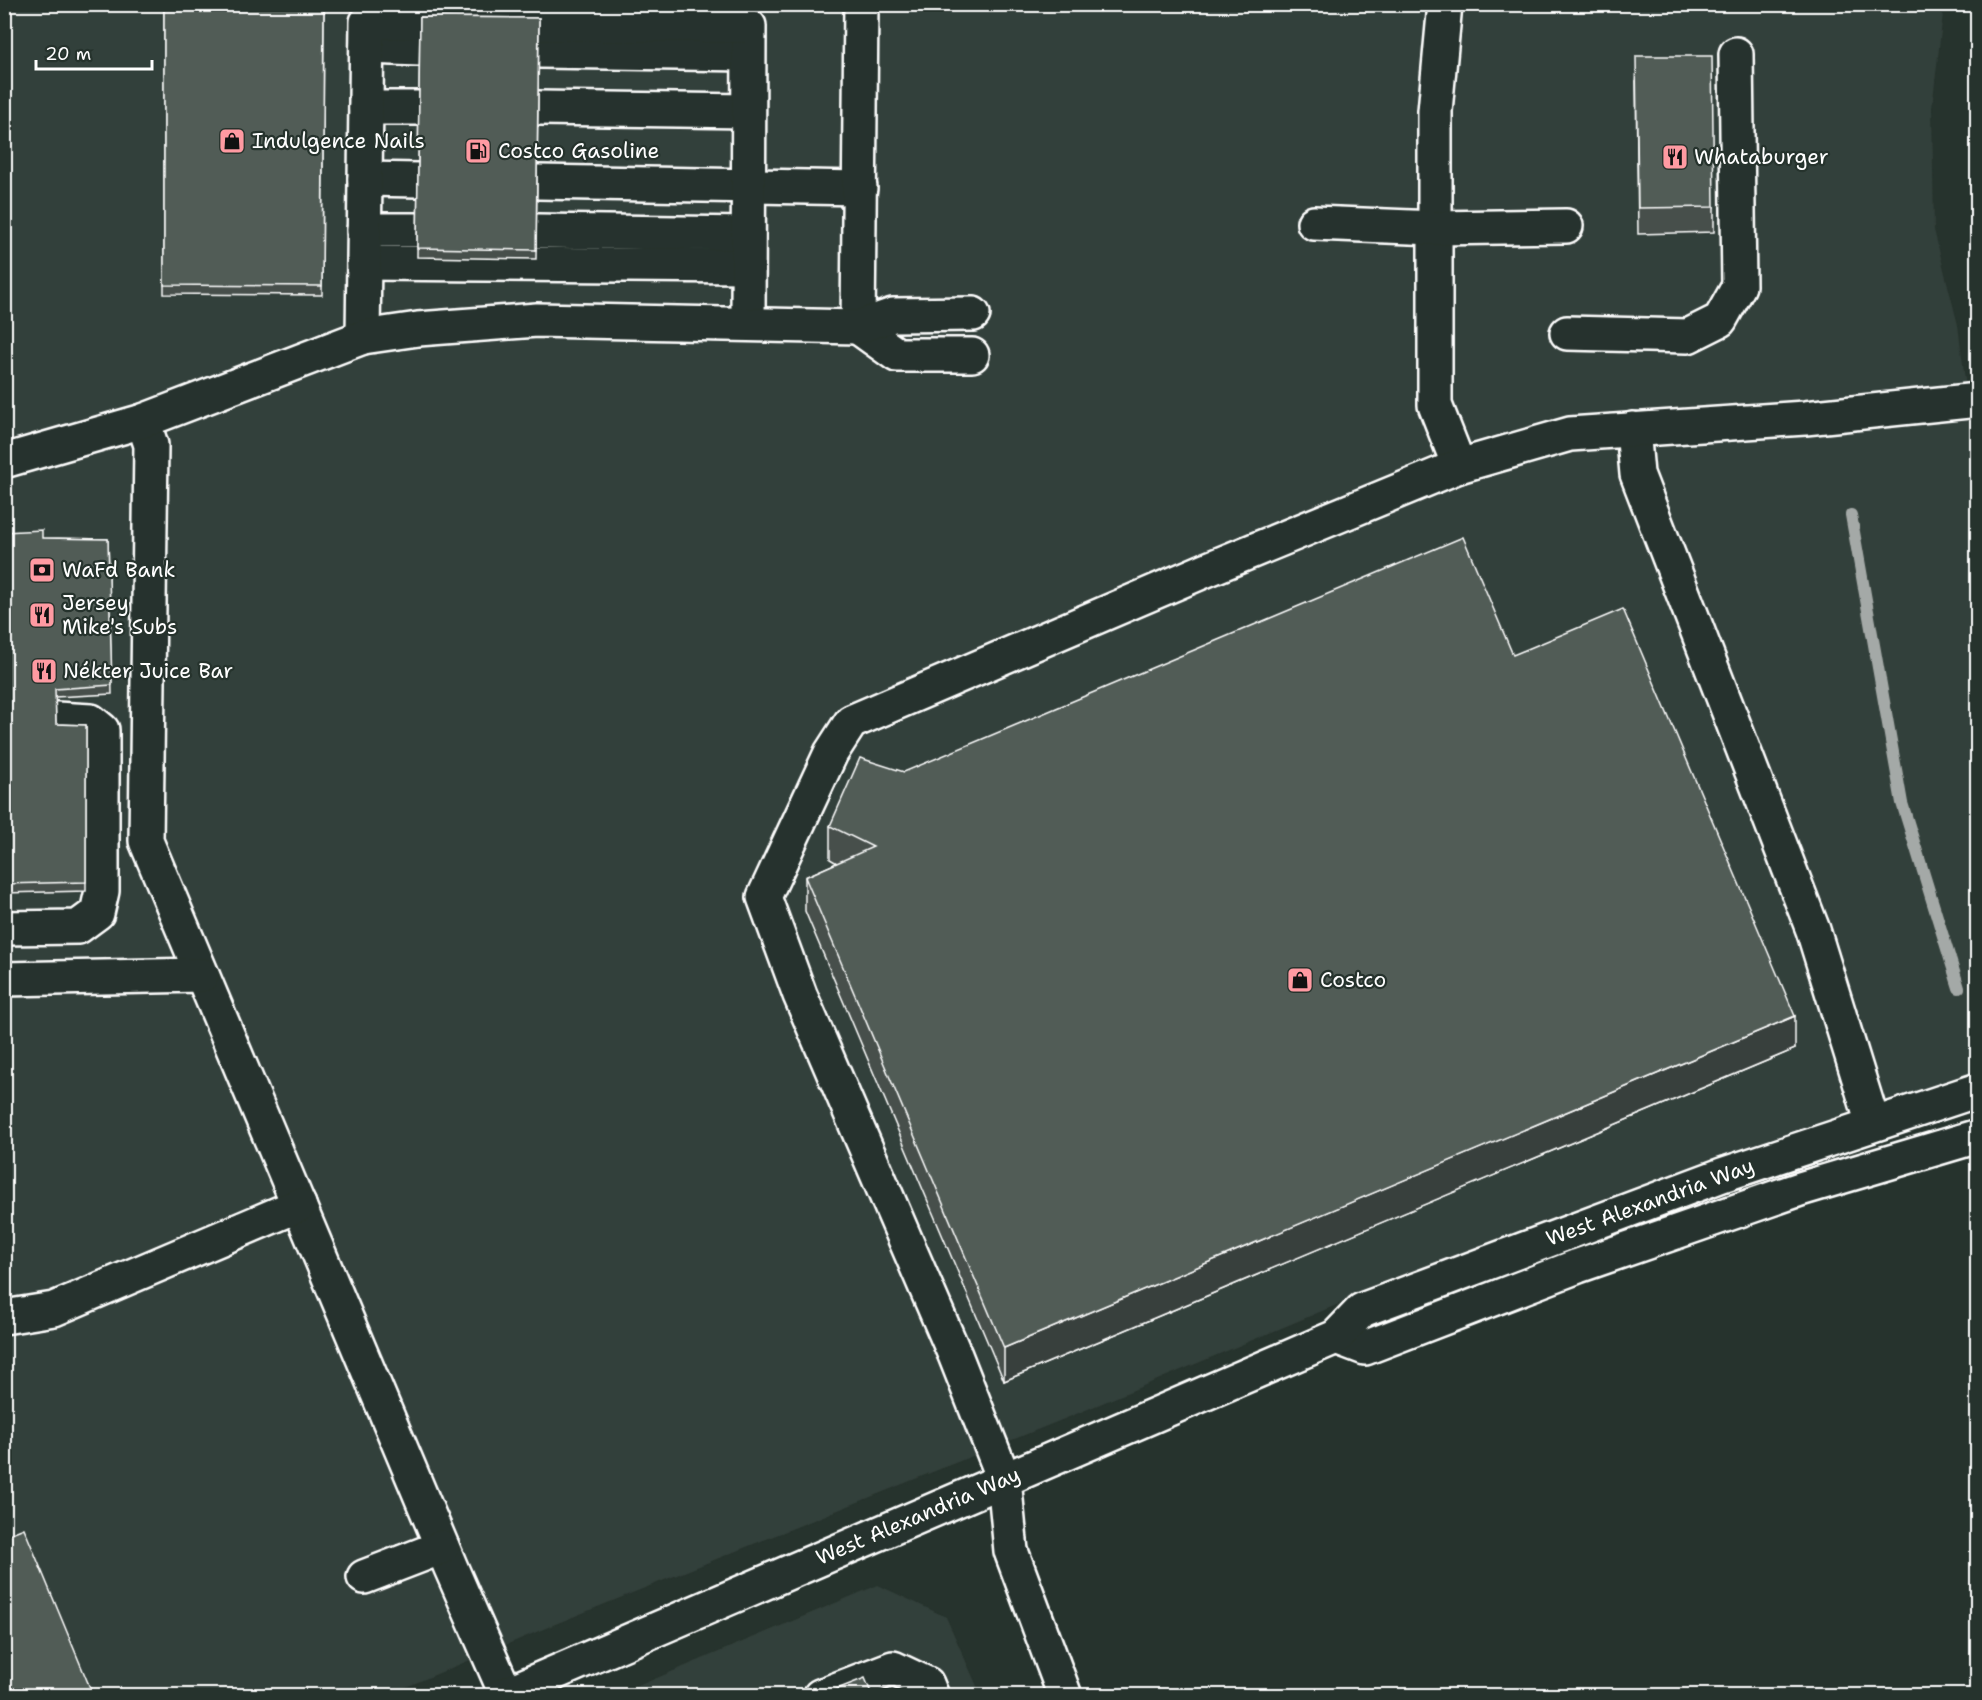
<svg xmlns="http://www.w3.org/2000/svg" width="1982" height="1700" viewBox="0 0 1982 1700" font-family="'Shantell Sans',sans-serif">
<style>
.built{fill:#333f3a}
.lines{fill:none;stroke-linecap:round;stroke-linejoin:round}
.stream{stroke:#a4a9a7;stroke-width:12}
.minor-casing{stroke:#fff;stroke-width:38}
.minor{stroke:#26332d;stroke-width:33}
.wall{fill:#464f4b;stroke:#fff;stroke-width:1.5}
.shaded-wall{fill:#39403d;stroke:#fff;stroke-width:1.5}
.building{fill:#515c57;stroke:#fff;stroke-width:1.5}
.labels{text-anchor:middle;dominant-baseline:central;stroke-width:4.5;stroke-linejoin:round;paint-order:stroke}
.poi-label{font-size:21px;fill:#fff;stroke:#26332d;text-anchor:start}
.street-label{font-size:21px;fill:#fff;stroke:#26332d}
</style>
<rect width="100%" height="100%" fill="#26332d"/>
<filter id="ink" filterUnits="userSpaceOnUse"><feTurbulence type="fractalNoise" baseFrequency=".0167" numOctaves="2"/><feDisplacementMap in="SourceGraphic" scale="12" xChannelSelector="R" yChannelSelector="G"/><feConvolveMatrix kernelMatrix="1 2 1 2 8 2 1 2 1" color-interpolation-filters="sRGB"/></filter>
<g filter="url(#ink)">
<!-- built -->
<g class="built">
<path d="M5 5H1944L1932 108 1934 230 1958 325 1978 482 1977 1075 1401 1278 1069 1417 553 1625 387 1695 5 1696Z"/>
<path d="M878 1585 946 1617 981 1695 614 1696Z"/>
</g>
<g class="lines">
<!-- stream -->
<path class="stream" d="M1851 515 1902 803 1959 988"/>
<defs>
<g id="minor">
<path d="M1445 4 1435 111V405L1459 466"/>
<path d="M367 47 420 49"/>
<path d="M540 51 748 54"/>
<path d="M366 108H419"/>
<path d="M539 108 748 111"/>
<path d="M365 179 418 180"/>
<path d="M538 182 860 188"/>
<path d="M1314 223 1435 228 1566 226"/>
<path d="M364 230H418"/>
<path d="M537 231 747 234"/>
<path d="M364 263 747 266"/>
<path d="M858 327 861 4"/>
<path d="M858 327 897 355H972"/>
<path d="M1567 333 1688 336 1720 320 1739 286 1736 54"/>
<path d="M363 337 367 22 749 26 748 323"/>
<path d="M143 421 151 445 146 841 451 1568 507 1696"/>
<path d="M1633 429 1637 474 1813 930 1873 1124"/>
<path d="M4 461 143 421 363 337 418 329 537 320 858 327 893 315 973 314"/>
<path d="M4 928 78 927 97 913 102 891V730L91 721 56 719"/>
<path d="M4 979 202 975"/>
<path d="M4 1317 54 1309 299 1205"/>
<path d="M1336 1337 1365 1348 1578 1266 1800 1189 1978 1136"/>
<path d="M364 1577 442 1547"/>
<path d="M501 1696 1336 1337 1362 1310 1722 1175 1978 1090"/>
<path d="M820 1696 893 1668 927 1684 932 1696"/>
<path d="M1065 1696 1011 1551 1004 1479 955 1355 800 995 764 897 831 753 851 722 1206 570 1459 466 1570 434 1805 418 1978 400"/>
</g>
</defs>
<!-- minor casing -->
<use href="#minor" class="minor-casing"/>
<!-- minor -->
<use href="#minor" class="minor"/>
</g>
<!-- wall -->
<g class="wall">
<path d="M164 4H324L322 295 164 294Z"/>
<path d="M420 17 539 18 536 259 417 257Z"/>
<path d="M1636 82 1714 207V232L1638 234Z"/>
<path d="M4 532 42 538 108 539 112 694 55 697 56 724 86 725V891L4 893Z"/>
<path d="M1513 655 1795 1049 1004 1381 805 911V877L837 863 830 859V826L904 772Z"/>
</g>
<!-- shaded-wall -->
<path class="shaded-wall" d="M1795 1016V1049L1004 1381V1348Z"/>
<!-- building -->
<g class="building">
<path d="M164 4H324L322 286 164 285Z"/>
<path d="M420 17 539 18 536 250 417 248Z"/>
<path d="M1636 56H1712L1714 207 1638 208Z"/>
<path d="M42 530V538L108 539 112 685 55 689 56 724 86 725V882L4 884V532Z"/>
<path d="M1463 537 1513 655 1623 609 1795 1016 1004 1348 805 877 873 847 830 826 860 758 904 772Z"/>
<path d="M24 1528 93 1695H4V1536Z"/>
<path d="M865 1678 872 1695H822Z"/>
</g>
</g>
<!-- icons -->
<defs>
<symbol id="shop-square" viewBox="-11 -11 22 22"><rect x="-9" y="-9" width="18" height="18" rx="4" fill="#ff9aa2" stroke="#26332d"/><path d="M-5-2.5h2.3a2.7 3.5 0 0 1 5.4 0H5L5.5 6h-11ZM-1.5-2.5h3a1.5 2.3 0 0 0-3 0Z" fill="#111"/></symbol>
<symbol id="fuel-square" viewBox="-11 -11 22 22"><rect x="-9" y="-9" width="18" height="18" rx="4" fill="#ff9aa2" stroke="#26332d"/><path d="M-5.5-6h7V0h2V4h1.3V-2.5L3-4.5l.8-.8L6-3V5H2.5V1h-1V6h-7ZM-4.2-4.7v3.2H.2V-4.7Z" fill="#111"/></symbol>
<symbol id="restaurant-square" viewBox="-11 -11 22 22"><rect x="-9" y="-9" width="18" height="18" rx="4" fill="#ff9aa2" stroke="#26332d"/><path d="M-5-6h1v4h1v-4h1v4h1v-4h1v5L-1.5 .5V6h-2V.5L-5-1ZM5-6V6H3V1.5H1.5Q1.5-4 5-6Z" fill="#111"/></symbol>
<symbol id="bank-square" viewBox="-11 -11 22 22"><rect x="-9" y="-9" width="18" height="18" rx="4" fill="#ff9aa2" stroke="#26332d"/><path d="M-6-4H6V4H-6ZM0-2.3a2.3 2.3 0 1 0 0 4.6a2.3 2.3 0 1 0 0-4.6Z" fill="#111"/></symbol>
</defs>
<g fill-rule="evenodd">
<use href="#shop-square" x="217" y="126" width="30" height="30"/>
<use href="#fuel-square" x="463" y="136" width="30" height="30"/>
<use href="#restaurant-square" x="1660" y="142" width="30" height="30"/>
<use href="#bank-square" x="27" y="555" width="30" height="30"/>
<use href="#restaurant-square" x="27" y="600" width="30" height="30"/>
<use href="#restaurant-square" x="29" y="656" width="30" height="30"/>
<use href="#shop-square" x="1285" y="965" width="30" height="30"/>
</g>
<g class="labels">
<!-- poi labels -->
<g class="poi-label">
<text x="252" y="141">Indulgence Nails</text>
<text x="498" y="151">Costco Gasoline</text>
<text x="1694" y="157">Whataburger</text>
<text x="62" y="570">WaFd Bank</text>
<text x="62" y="603">Jersey<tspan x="62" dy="24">Mike's Subs</tspan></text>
<text x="63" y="671">Nékter Juice Bar</text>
<text x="1320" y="980">Costco</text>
</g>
<!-- street labels -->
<g class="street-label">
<text transform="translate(1650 1202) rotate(-20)">West Alexandria Way</text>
<text transform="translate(918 1516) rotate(-23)">West Alexandria Way</text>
</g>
</g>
<!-- margin -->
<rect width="1982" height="1700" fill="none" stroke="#26332d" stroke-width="24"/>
<rect x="12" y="12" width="1958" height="1676" fill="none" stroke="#fff" stroke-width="2" filter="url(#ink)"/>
<!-- scale -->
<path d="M36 60v9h116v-9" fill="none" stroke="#ffffff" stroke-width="3"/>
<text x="45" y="60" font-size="18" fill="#ffffff" stroke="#26332d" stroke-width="4.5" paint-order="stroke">20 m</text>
</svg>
